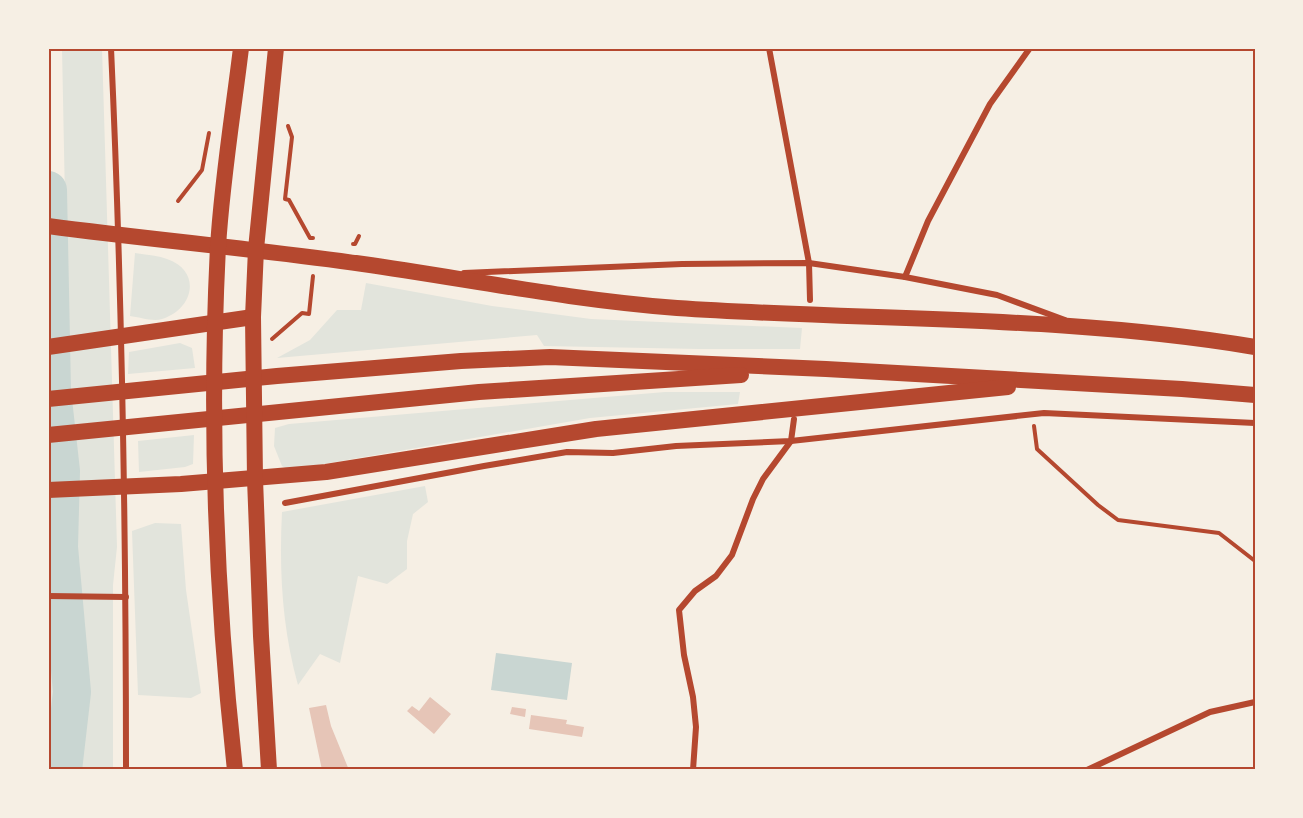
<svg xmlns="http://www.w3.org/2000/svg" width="1303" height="818" viewBox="0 0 1303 818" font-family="Barlow,sans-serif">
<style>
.green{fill:#e2e4dc}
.water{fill:#c9d6d2}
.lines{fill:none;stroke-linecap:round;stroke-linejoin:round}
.river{stroke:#c9d6d2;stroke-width:38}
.building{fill:#e6c5b7}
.path{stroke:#b5482f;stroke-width:4}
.minor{stroke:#b5482f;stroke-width:6}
.trunk{stroke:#b5482f;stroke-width:16}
.neatline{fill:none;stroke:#b5482f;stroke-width:2}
</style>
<rect width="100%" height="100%" fill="#f6efe4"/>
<!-- green -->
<g class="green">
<path d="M62 48H102L117 547 113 585V770H81L83 671 79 559 66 544 64 513 67 453 63 413 65 331 57 314 65 309 61 259 65 200Z"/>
<path d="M135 253C145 255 157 255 167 259 202 271 194 309 162 319 153 322 139 317 130 316Z"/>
<path d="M366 283 492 306 591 319 802 328 800 349H699L544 346 537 335 277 358 310 340 337 310H361Z"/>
<path d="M180 343 192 348 195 368 128 374 129 352Z"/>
<path d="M665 392H740L738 404 590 418 289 470 282 466 274 446 275 428 289 424Z"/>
<path d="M194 435 193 464 185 467 139 472 138 441Z"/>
<path d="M425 486 428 502 413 514 407 541V569L387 584 358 576 340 663 320 654 298 685C282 628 279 570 282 512Z"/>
<path d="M155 523 181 524 186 590 201 693 191 698 138 695 132 531Z"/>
<path d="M48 621 60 700 53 713 52 730 48 736Z"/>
</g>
<!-- water -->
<path class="water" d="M496 653 572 663 567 700 491 690Z"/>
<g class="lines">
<!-- river -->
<path class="river" d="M48 190 52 391 61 471 59 547 72 692 63 770"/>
</g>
<!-- building -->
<g class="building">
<path d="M430 697 451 714 434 734 407 711 412 706 419 711Z"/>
<path d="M326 705 331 726 349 770H322L309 708Z"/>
<path d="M512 707 526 709 525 717 510 714Z"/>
<path d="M531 715 567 720 566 724 584 727 582 737 529 729Z"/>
</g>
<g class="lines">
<!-- path -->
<g class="path">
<path d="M288 126 292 137 285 199 289 200 310 238H313"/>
<path d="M178 201 202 170 209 133"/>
<path d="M353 244H355L359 236"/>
<path d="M272 339 302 313 309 314 313 276"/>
<path d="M1034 426 1037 449 1098 505 1118 520 1219 533 1255 561"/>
</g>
<!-- minor -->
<g class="minor">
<path d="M111 48C122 289 126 529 126 770"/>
<path d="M769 48 809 263 810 300"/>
<path d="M464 273 682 264 809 263 905 277 997 295 1065 320"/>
<path d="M905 277 928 221 990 104 1030 48"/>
<path d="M285 503 484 466 567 452 613 453 676 446 791 441 1044 413 1255 423"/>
<path d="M48 596 126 597"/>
<path d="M693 770 696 727 693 697 684 655 679 610 695 591 716 576 732 555 753 499 763 479 791 441 794 419"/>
<path d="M1087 770 1210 712 1255 702"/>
</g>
<!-- trunk -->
<g class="trunk">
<path d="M48 226C153 240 258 249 363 264 468 279 571 300 677 308 870 321 1064 315 1255 347"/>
<path d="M48 347 253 317"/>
<path d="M48 399 277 376 461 361 550 357 826 369 1182 389 1255 395"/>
<path d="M48 435 479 392 741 375"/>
<path d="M48 490 181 484 326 472 596 429 1008 387"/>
<path d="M235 770C216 597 209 421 218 247 222 180 233 114 241 48"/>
<path d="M269 770 261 636 255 479 253 317 256 249 276 48"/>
</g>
</g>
<!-- border -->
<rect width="1303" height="818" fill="none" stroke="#f6efe4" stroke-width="99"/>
<rect x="50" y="50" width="1204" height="718" class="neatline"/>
</svg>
